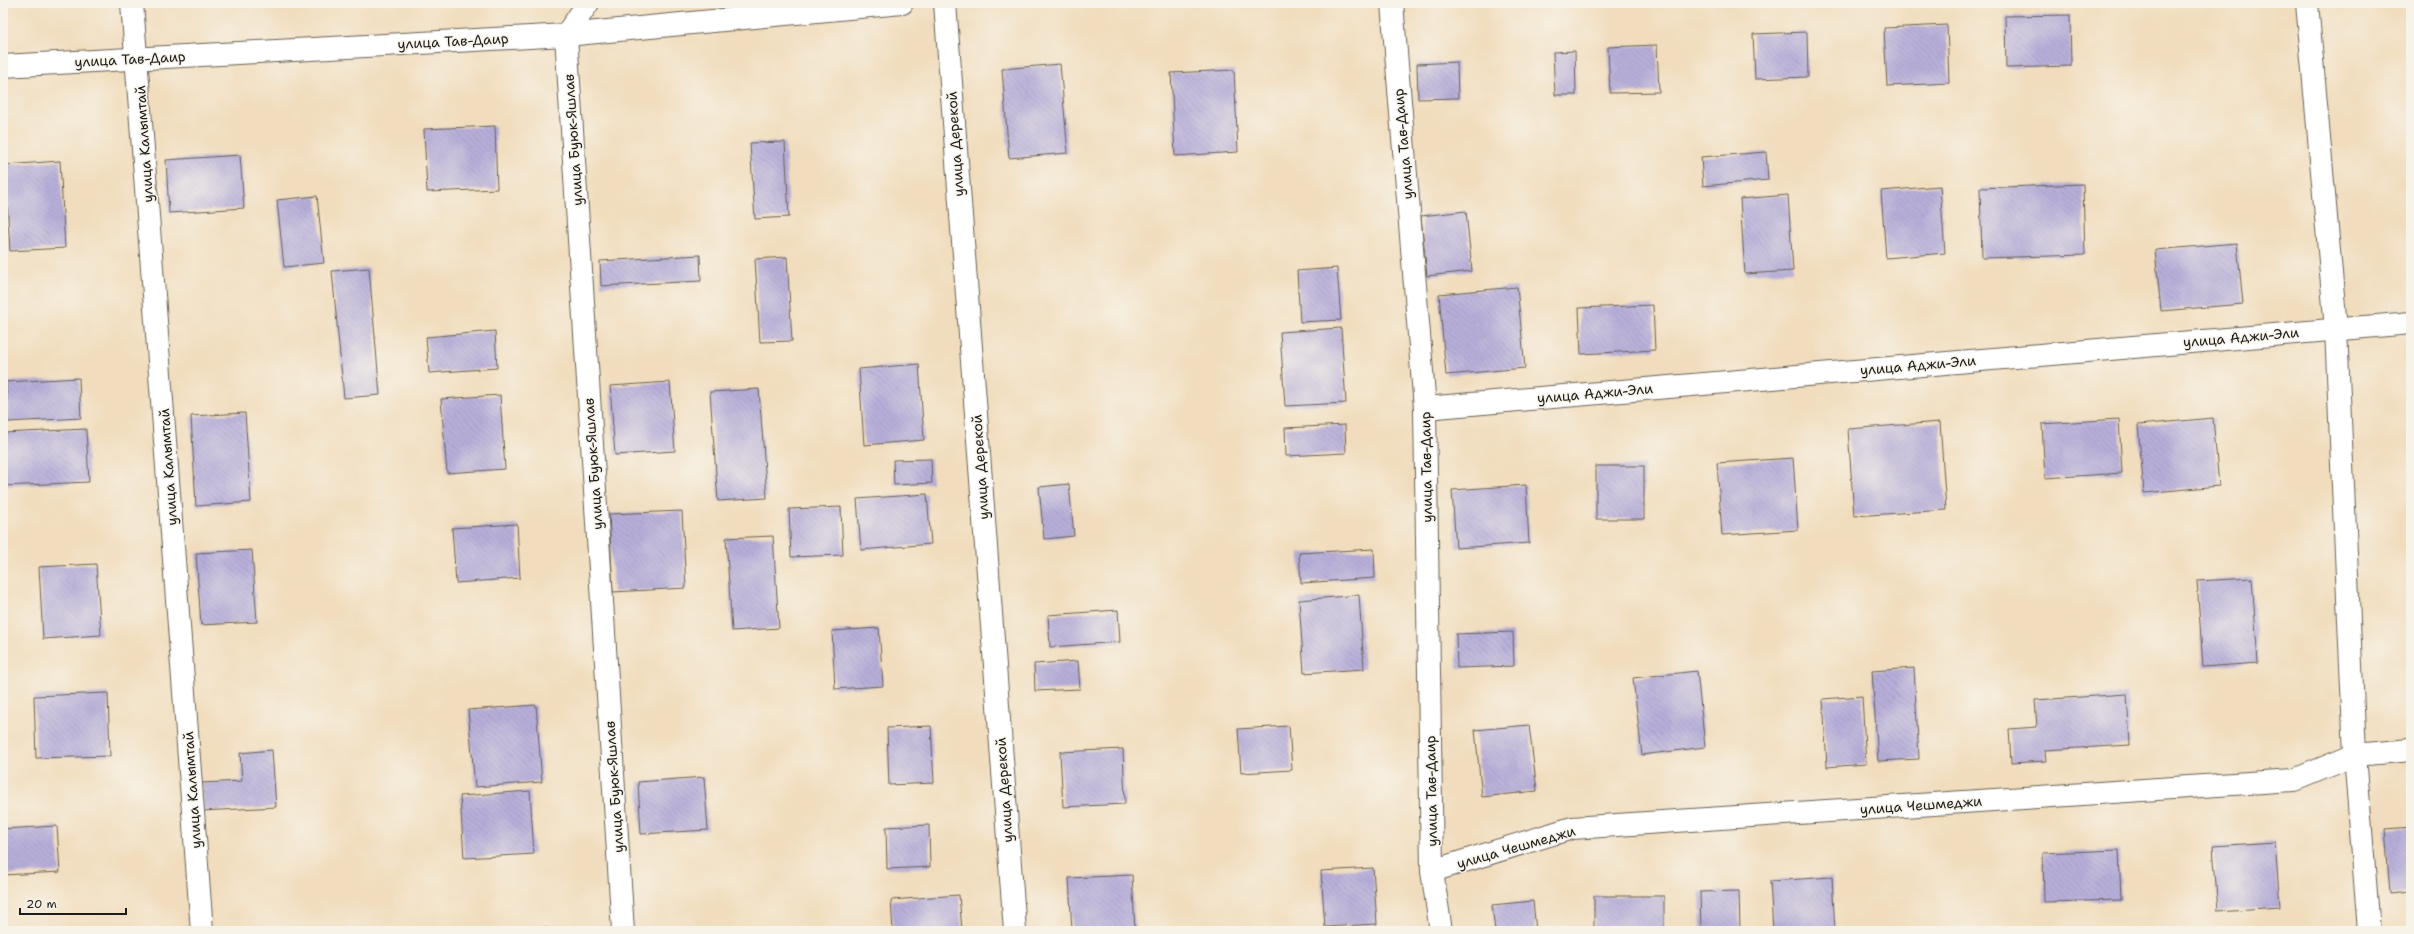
<svg xmlns="http://www.w3.org/2000/svg" width="2414" height="934" viewBox="0 0 2414 934" font-family="'Shantell Sans',sans-serif">
<style>
.building{fill:url(#building-back-hatch)}
.lines{fill:none;stroke-linecap:round;stroke-linejoin:round}
.minor-casing{stroke:#676054;stroke-width:24}
.minor{stroke:#fff;stroke-width:22}
.labels{text-anchor:middle;dominant-baseline:central;stroke-width:3;stroke-linejoin:round;paint-order:stroke}
.street-label{font-size:14px;fill:#1c1c1c;stroke:#f7f3e8}
</style>
<defs>
<pattern id="building-back-hatch" width="6" height="6" patternUnits="userSpaceOnUse"><rect width="6" height="6" fill="#b7afd9"/><path d="M-1 5l2 2M0 0l6 6M5-1l2 2" fill="none" stroke="#9d96ba"/></pattern>
</defs>
<rect width="100%" height="100%" fill="#f7f3e8"/>
<filter id="ink" filterUnits="userSpaceOnUse"><feTurbulence type="fractalNoise" baseFrequency=".025" numOctaves="2"/><feDisplacementMap in="SourceGraphic" scale="8" xChannelSelector="R" yChannelSelector="G"/><feConvolveMatrix kernelMatrix="1 2 1 2 8 2 1 2 1" color-interpolation-filters="sRGB"/></filter>
<filter id="wash" filterUnits="userSpaceOnUse"><feTurbulence type="fractalNoise" baseFrequency=".012" numOctaves="4" result="noise"/><feDisplacementMap in="SourceGraphic" scale="16" xChannelSelector="R" yChannelSelector="G"/><feGaussianBlur stdDeviation="0.9" result="paint"/><feColorMatrix in="noise" values="0 0 0 0 0 0 0 0 0 0 0 0 0 0 0 0 0 1.4 0 .05"/><feComposite in="paint" operator="in"/></filter>
<g filter="url(#wash)">
<rect width="100%" height="100%" fill="#f1ddbd"/>
<g id="blocks">
<!-- building -->
<g class="building">
<path d="M2070 15 2071 66 2006 68 2005 16Z"/>
<path d="M1947 25 1949 83 1887 86 1884 28Z"/>
<path d="M1807 32 1808 77 1755 79 1753 34Z"/>
<path d="M1657 45 1659 92 1610 93 1608 47Z"/>
<path d="M1575 51 1576 95H1555L1553 52Z"/>
<path d="M1457 62 1458 98 1418 99 1417 64Z"/>
<path d="M1060 64 1068 153 1009 158 1002 69Z"/>
<path d="M1234 70 1238 152 1175 156 1171 73Z"/>
<path d="M495 126 497 189 427 192 424 129Z"/>
<path d="M785 142 789 217 755 219 750 143Z"/>
<path d="M1766 152 1768 180 1703 186 1701 157Z"/>
<path d="M240 155 244 208 169 213 166 160Z"/>
<path d="M60 161 65 248 10 251 5 165Z"/>
<path d="M2083 184 2085 255 1982 258 1980 188Z"/>
<path d="M1940 186 1945 253 1886 258 1881 191Z"/>
<path d="M1788 195 1793 271 1745 274 1740 199Z"/>
<path d="M317 196 324 263 284 267 277 200Z"/>
<path d="M1466 211 1472 271 1427 276 1421 216Z"/>
<path d="M2237 243 2243 304 2161 311 2155 250Z"/>
<path d="M700 255 701 281 601 286 600 261Z"/>
<path d="M787 257 792 341 760 342 755 259Z"/>
<path d="M369 268 380 395 344 398 332 271Z"/>
<path d="M1337 268 1341 320 1300 322 1297 271Z"/>
<path d="M1517 287 1525 368 1446 375 1439 294Z"/>
<path d="M1653 305 1655 350 1581 354 1579 308Z"/>
<path d="M1341 328 1346 403 1285 406 1280 332Z"/>
<path d="M495 331 497 368 429 373 426 337Z"/>
<path d="M919 364 924 440 864 445 859 369Z"/>
<path d="M79 378 81 418 8 422 6 382Z"/>
<path d="M670 382 675 451 615 455 610 386Z"/>
<path d="M759 389 767 498 718 501 710 392Z"/>
<path d="M500 395 505 469 447 473 441 399Z"/>
<path d="M245 413 251 502 196 506 191 416Z"/>
<path d="M2213 418 2219 486 2144 493 2138 425Z"/>
<path d="M2119 419 2122 473 2045 478 2042 424Z"/>
<path d="M1940 422 1946 510 1854 516 1848 429Z"/>
<path d="M1345 425 1346 453 1286 456 1285 428Z"/>
<path d="M86 429 89 482 3 486V433Z"/>
<path d="M1793 458 1798 530 1722 535 1717 463Z"/>
<path d="M931 459 932 483 894 485 893 460Z"/>
<rect x="1596" y="466" width="48" height="53"/>
<path d="M1069 484 1074 536 1044 539 1039 487Z"/>
<path d="M1526 485 1529 543 1456 548 1452 490Z"/>
<path d="M927 494 931 544 861 550 857 499Z"/>
<path d="M841 507 843 555 791 557 789 509Z"/>
<path d="M682 511 686 588 613 592 609 514Z"/>
<path d="M517 524 520 578 456 583 452 528Z"/>
<path d="M773 536 779 628 732 631 726 538Z"/>
<path d="M1374 549 1375 578 1301 583 1299 553Z"/>
<path d="M252 550 257 622 201 625 196 553Z"/>
<path d="M96 564 101 635 43 639 39 567Z"/>
<path d="M2252 578 2258 663 2203 667 2197 581Z"/>
<path d="M1359 595 1364 669 1304 673 1299 600Z"/>
<path d="M1118 610 1120 642 1050 647 1048 615Z"/>
<path d="M879 628 883 686 835 689 832 631Z"/>
<path d="M1513 632 1514 666 1457 668 1456 634Z"/>
<path d="M1078 661 1080 689 1035 691 1034 664Z"/>
<path d="M1914 668 1919 759 1878 761 1872 671Z"/>
<path d="M1697 671 1705 747 1642 755 1633 678Z"/>
<path d="M108 693 110 756 36 758 34 696Z"/>
<path d="M2127 694 2130 745 2045 750 2046 761 2011 763 2009 729 2037 727 2035 700Z"/>
<path d="M1862 696 1866 764 1827 767 1823 699Z"/>
<path d="M536 705 542 782 475 787 468 710Z"/>
<path d="M1529 725 1537 791 1482 797 1475 730Z"/>
<path d="M931 726 934 783 889 785 887 728Z"/>
<path d="M1289 726 1292 770 1241 773 1238 729Z"/>
<path d="M1123 749 1125 804 1063 807 1060 752Z"/>
<path d="M272 750 276 807 203 811 201 783 242 781 240 753Z"/>
<path d="M704 777 708 830 641 834 638 782Z"/>
<path d="M530 791 534 854 464 858 460 796Z"/>
<path d="M929 825 930 867 887 869 886 827Z"/>
<path d="M57 826 60 872 3 875V829Z"/>
<path d="M2411 827V892L2390 894 2385 829Z"/>
<path d="M2275 842 2280 907 2218 911 2213 846Z"/>
<path d="M2119 850 2121 900 2044 902 2043 853Z"/>
<path d="M1373 868 1377 924 1325 927 1321 871Z"/>
<path d="M1132 875 1135 931H1072L1069 878Z"/>
<path d="M1832 877 1835 931H1773L1770 881Z"/>
<path d="M1739 891 1740 931H1701L1700 892Z"/>
<path d="M959 895 962 930 893 931 891 900Z"/>
<rect x="1594" y="896" width="70" height="35"/>
<path d="M1533 901 1536 931H1495L1492 905Z"/>
<path d="M546 927 547 931H502V930Z"/>
</g>
</g>
</g>
<g filter="url(#ink)">
<use href="#blocks" fill-opacity="0" stroke="#676054" stroke-width="1"/>
<g class="lines">
<defs>
<g id="minor">
<path d="M132 3 202 931"/>
<path d="M588 3 566 35 623 931"/>
<path d="M945 3 1015 931"/>
<path d="M1392 3 1425 408 1432 871 1441 931"/>
<path d="M2307 3 2336 329 2355 755 2369 931"/>
<path d="M3 66 566 35 902 3"/>
<path d="M1425 408 2411 323"/>
<path d="M1432 871 1572 828 2294 780 2355 755 2411 750"/>
</g>
</defs>
<!-- minor casing -->
<use href="#minor" class="minor-casing"/>
<!-- minor -->
<use href="#minor" class="minor"/>
</g>
</g>
<g class="labels">
<!-- street labels -->
<g class="street-label">
<text transform="translate(453 41) rotate(-3)">улица Тав-Даир</text>
<text transform="translate(130 59) rotate(-3)">улица Тав-Даир</text>
<text transform="translate(573 140) rotate(-94)">улица Буюк-Яшлав</text>
<text transform="translate(144 144) rotate(-94)">улица Калымтай</text>
<text transform="translate(955 144) rotate(-94)">улица Дерекой</text>
<text transform="translate(1403 144) rotate(-95)">улица Тав-Даир</text>
<text transform="translate(2241 337) rotate(-5)">улица Аджи-Эли</text>
<text transform="translate(1918 365) rotate(-5)">улица Аджи-Эли</text>
<text transform="translate(1595 393) rotate(-5)">улица Аджи-Эли</text>
<text transform="translate(593 464) rotate(-94)">улица Буюк-Яшлав</text>
<text transform="translate(168 467) rotate(-94)">улица Калымтай</text>
<text transform="translate(980 467) rotate(-94)">улица Дерекой</text>
<text transform="translate(1426 467) rotate(-91)">улица Тав-Даир</text>
<text transform="translate(614 787) rotate(-94)">улица Буюк-Яшлав</text>
<text transform="translate(192 790) rotate(-94)">улица Калымтай</text>
<text transform="translate(1004 790) rotate(-94)">улица Дерекой</text>
<text transform="translate(1431 791) rotate(-91)">улица Тав-Даир</text>
<text transform="translate(1921 805) rotate(-4)">улица Чешмеджи</text>
<text transform="translate(1516 847) rotate(-16)">улица Чешмеджи</text>
</g>
</g>
<!-- margin -->
<rect width="2414" height="934" fill="none" stroke="#f7f3e8" stroke-width="16"/>
<!-- scale -->
<path d="M20 908v6h106v-6" fill="none" stroke="#1c1c1c" stroke-width="2"/>
<text x="26" y="908" font-size="12" fill="#1c1c1c" stroke="#f7f3e8" stroke-width="3" paint-order="stroke">20 m</text>
</svg>
